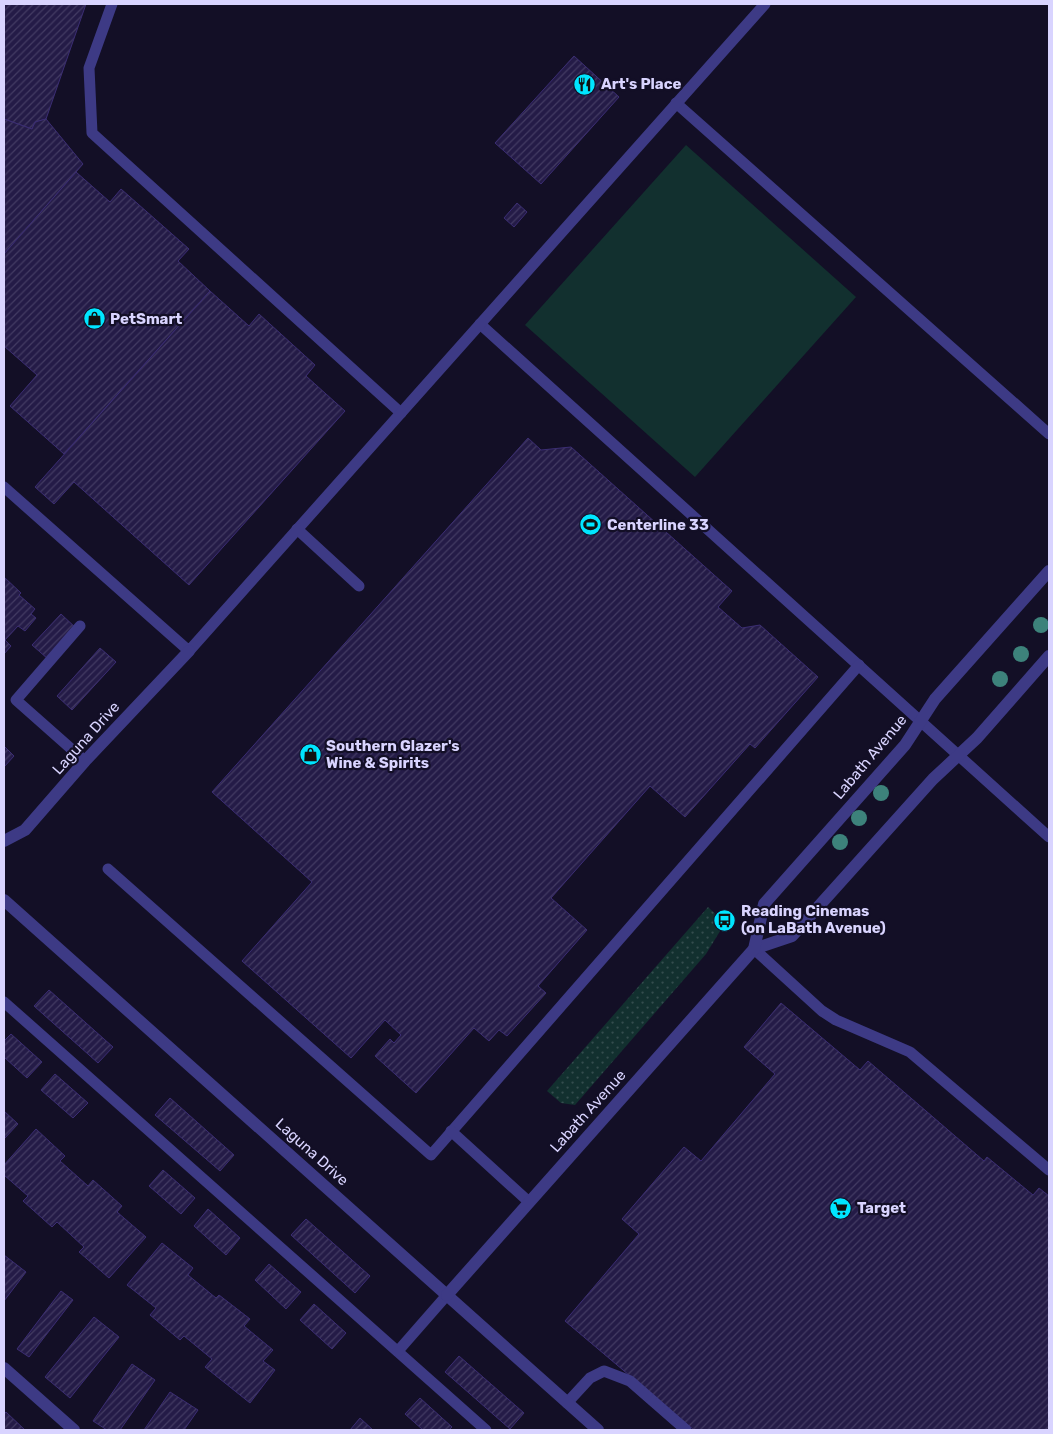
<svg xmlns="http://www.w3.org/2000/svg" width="1053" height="1434" viewBox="0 0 1053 1434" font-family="Rubik,sans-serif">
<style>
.grass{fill:url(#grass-dots)}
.park{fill:#12302f}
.building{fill:url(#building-hatch);stroke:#3b2d73}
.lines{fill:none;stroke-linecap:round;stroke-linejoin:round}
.lane{stroke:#3d3a85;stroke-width:11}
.street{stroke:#3d3a85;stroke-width:12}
.tree{fill:#3d827b}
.labels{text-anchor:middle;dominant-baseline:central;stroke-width:4.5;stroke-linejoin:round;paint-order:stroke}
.poi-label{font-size:15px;font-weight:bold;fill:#d9d4ff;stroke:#130f26;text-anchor:start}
.street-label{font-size:15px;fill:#d9d4ff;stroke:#130f26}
</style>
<defs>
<pattern id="grass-dots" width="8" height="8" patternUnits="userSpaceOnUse" patternTransform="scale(1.25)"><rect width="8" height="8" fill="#12302f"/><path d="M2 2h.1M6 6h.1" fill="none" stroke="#344d4e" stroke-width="1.8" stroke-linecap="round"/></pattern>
<pattern id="building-hatch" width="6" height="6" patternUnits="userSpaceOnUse" patternTransform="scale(1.25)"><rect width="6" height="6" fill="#241b47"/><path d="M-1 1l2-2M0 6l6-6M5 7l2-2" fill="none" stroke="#433b63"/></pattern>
</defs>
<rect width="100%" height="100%" fill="#130f26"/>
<!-- grass -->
<path class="grass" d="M708 907 725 923 706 954 575 1105 561 1103 547 1091Z"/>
<!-- park -->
<path class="park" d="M686 145 856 297 695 477 525 325Z"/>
<!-- building -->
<g class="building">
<path d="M4 4H86L46 119 35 122 32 129 4 119Z"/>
<path d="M574 56 619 97 541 184 495 143Z"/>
<path d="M4 119 32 129 35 122 46 119 83 164 4 254Z"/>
<path d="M76 172 110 202 121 189 189 249 178 261 210 291 64 454 10 406 37 375 4 346V254Z"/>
<path d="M517 203 527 212 514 227 504 218Z"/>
<path d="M210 291 249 326 259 314 315 365 306 376 345 411 189 585 74 482 54 504 35 487Z"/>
<path d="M528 438 541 450 571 447 732 591 718 607 742 628 760 625 818 677 755 748 750 744 685 817 650 786 551 898 587 930 538 986 546 993 507 1036 499 1030 489 1041 474 1028 416 1093 375 1056 390 1039 394 1043 401 1035 385 1020 351 1058 242 961 312 882 212 792Z"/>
<path d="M4 577 21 593 19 595 35 609 31 614 36 618 25 631 18 626 5 640 11 646 4 654Z"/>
<path d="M61 614 77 629 48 659 32 645Z"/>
<path d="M100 648 116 662 72 710 57 696Z"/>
<path d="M4 746 14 756 4 767Z"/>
<path d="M49 990 113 1047 98 1063 34 1006Z"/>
<path d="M781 1003 860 1070 868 1061 984 1161 987 1157 1033 1195 1039 1188 1049 1196V1430H694L565 1321 639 1234 622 1219 684 1147 701 1161 775 1074 744 1047Z"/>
<path d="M11 1034 42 1062 27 1078 4 1057V1041Z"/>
<path d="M55 1074 88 1103 73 1118 41 1090Z"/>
<path d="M170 1098 234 1155 220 1171 155 1115Z"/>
<path d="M4 1111 18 1124 4 1139Z"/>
<path d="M36 1129 65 1156 60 1161 88 1186 93 1180 122 1206 117 1212 146 1237 109 1278 79 1252 84 1247 57 1222 52 1227 23 1201 28 1196 4 1175V1165Z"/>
<path d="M163 1170 195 1198 181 1214 149 1186Z"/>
<path d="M208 1209 240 1238 226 1255 194 1226Z"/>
<path d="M306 1219 370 1276 355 1293 291 1235Z"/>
<path d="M162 1243 193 1268 188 1275 216 1298 219 1295 250 1319 244 1326 273 1350 263 1361 275 1370 250 1403 205 1367 212 1359 184 1336 180 1340 150 1315 156 1308 127 1285Z"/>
<path d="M4 1255 26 1272 4 1301Z"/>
<path d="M269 1264 301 1292 286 1309 255 1280Z"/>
<path d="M61 1291 73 1300 29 1357 17 1349Z"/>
<path d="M314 1304 346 1333 332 1349 300 1320Z"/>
<path d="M94 1317 119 1337 70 1398 45 1377Z"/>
<path d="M459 1356 524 1413 510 1429 445 1372Z"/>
<path d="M132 1364 155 1380 120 1430H107L93 1421Z"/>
<path d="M170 1392 198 1410 184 1430H144Z"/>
<path d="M420 1398 452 1427 449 1430H423L405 1414Z"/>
<path d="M6 1412 25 1430H4V1414Z"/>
<path d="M360 1418 373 1430H350Z"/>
</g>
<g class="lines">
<!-- lane -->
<g class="lane">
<path d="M112 4 89 68 92 133 401 413"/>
<path d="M676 103 1049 434"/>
<path d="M480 324 1049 837"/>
<path d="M4 487 189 651 765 4"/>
<path d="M297 529 359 586"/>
<path d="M80 626 16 700 85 761"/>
<path d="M108 869 431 1155 859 665"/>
<path d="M754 949 822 1011 836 1020 910 1052 1049 1170"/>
<path d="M4 1002 486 1430"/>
<path d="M451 1131 529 1202"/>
<path d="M398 1351 447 1295"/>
<path d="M567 1403 590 1378 604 1371 630 1381 686 1430"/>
</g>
<!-- street -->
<g class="street">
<path d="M4 841 25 830 85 761 189 651"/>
<path d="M4 900 598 1430"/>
<path d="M754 949 792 936 933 779 977 738 1049 656"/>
<path d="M447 1295 754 949 764 904 905 745 935 699 1049 571"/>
<path d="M4 1368 74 1430"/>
</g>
</g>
<!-- trees -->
<g class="tree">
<circle cx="1041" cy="625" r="8"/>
<circle cx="1021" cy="654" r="8"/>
<circle cx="1000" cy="679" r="8"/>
<circle cx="881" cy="793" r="8"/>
<circle cx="859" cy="818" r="8"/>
<circle cx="840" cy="842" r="8"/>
</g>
<!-- icons -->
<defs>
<symbol id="restaurant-disc" viewBox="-11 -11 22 22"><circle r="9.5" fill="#00e5ff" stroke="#130f26"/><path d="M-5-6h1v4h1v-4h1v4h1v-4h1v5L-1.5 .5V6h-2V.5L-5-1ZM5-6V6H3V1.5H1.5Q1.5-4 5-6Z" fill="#111"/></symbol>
<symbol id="shop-disc" viewBox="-11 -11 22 22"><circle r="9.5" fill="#00e5ff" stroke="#130f26"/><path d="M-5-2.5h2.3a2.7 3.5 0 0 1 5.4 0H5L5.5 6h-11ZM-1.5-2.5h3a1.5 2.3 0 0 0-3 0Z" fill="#111"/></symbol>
<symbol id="stadium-disc" viewBox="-11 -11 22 22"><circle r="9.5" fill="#00e5ff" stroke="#130f26"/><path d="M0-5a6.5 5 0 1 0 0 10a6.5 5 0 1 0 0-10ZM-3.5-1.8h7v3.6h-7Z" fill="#111"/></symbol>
<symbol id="bus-disc" viewBox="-11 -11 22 22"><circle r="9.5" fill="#00e5ff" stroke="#130f26"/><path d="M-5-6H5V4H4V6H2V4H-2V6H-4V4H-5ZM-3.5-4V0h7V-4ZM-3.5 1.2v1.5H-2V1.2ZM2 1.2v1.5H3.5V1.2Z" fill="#111"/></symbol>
<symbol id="supermarket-disc" viewBox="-11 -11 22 22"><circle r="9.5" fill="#00e5ff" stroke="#130f26"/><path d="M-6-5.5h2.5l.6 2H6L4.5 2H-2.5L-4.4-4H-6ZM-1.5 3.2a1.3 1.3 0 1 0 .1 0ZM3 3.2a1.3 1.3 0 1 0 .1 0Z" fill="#111"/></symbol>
</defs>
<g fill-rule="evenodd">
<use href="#restaurant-disc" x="572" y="72" width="25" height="25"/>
<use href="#shop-disc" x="82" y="306" width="25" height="25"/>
<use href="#stadium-disc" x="578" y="512" width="25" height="25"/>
<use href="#shop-disc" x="298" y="742" width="25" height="25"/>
<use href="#bus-disc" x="712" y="908" width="25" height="25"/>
<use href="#supermarket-disc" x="828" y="1196" width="25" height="25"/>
</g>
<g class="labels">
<!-- poi labels -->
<g class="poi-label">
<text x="601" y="84">Art's Place</text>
<text x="110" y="319">PetSmart</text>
<text x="607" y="525">Centerline 33</text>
<text x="326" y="746">Southern Glazer's<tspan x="326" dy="17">Wine &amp; Spirits</tspan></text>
<text x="741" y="911">Reading Cinemas<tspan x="741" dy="17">(on LaBath Avenue)</tspan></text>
<text x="857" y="1208">Target</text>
</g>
<!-- street labels -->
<g class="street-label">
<text transform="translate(86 738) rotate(-48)">Laguna Drive</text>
<text transform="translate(870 757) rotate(-50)">Labath Avenue</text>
<text transform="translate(588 1111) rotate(-48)">Labath Avenue</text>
<text transform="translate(312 1152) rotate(42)">Laguna Drive</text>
</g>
</g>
<!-- border -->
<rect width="1053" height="1434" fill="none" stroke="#d9d4ff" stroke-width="10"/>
</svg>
